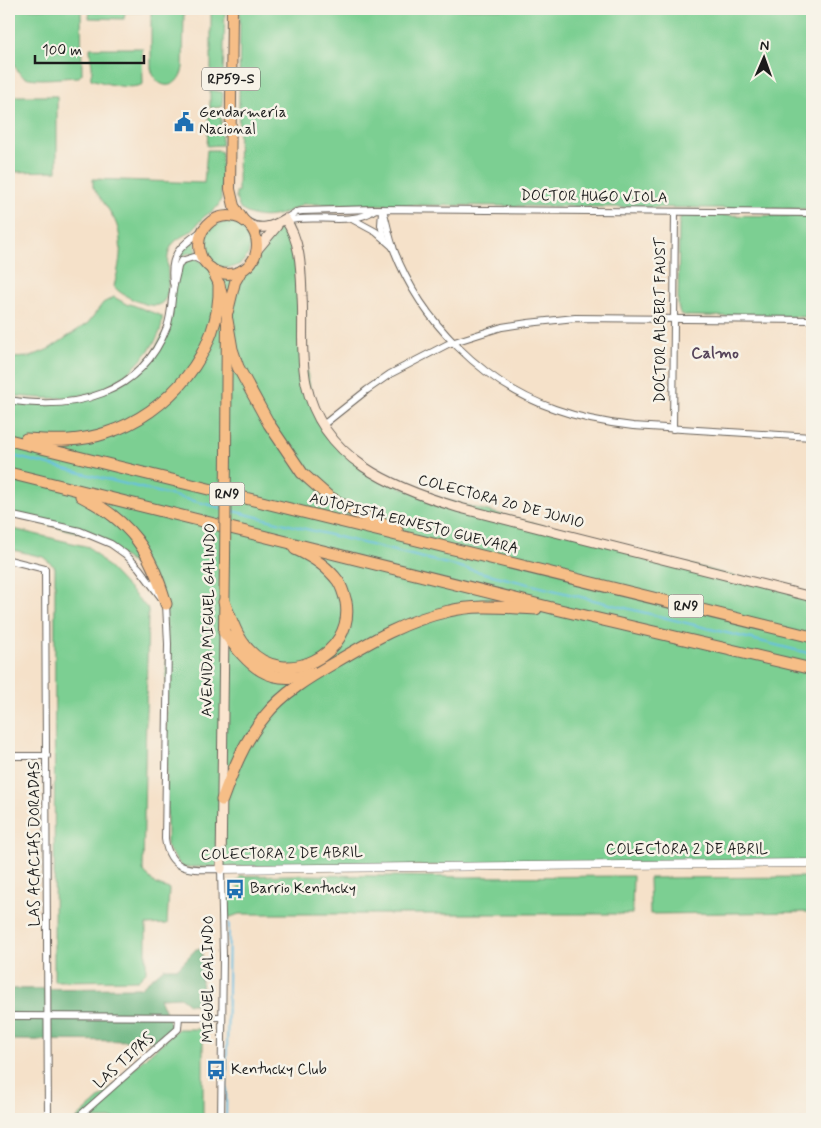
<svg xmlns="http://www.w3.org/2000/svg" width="821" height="1128" viewBox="0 0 821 1128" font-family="Mynerve,sans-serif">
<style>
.green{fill:#7bcf92;stroke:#4c7657}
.forest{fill:#64b27c;stroke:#40674c}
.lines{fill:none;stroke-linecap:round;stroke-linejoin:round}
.stream{stroke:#66bfe4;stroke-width:2}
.minor-casing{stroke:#686159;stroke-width:8}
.tertiary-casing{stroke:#686159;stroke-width:9}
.secondary-casing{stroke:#686159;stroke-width:11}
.primary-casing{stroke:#686159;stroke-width:12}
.motorway-casing{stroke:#686159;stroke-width:13}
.minor{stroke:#fff;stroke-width:6}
.tertiary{stroke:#fff;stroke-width:8}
.secondary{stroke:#fbe5cf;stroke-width:9}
.primary{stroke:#f6be87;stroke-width:10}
.motorway{stroke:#f6be87;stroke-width:11}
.primary-bridge-casing{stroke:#686159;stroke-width:12;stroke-linecap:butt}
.primary-bridge{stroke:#f6be87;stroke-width:10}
.labels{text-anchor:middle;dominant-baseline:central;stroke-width:5;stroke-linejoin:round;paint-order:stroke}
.shield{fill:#f7f3e8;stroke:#5e5c59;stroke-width:1}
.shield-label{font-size:14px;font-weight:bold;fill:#1c1c1c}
.poi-label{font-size:15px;fill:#1c1c1c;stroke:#f7f3e8;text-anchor:start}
.street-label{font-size:15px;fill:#1c1c1c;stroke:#f7f3e8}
.neighbourhood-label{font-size:16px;font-weight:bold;fill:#56455b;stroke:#f7f3e8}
</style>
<rect width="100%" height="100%" fill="#f7f3e8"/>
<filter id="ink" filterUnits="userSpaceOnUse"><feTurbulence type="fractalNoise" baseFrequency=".02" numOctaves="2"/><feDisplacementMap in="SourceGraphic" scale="10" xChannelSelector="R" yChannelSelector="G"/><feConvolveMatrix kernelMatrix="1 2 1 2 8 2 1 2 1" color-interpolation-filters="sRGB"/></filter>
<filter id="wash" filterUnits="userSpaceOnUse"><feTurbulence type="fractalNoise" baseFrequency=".0096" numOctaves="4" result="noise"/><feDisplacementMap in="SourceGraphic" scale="20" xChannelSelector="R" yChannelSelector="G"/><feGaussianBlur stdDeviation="1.12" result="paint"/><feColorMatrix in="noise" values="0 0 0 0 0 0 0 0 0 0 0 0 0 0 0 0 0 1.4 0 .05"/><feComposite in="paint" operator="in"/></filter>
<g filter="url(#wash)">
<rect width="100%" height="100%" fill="#f5e1c9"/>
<!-- green -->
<g class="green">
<path d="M10 9H81L82 74 79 77C65 77 34 82 23 76 17 72 16 68 14 63Z"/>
<path d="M90 9H142V12H125L124 19 89 18Z"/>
<path d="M151 9H184L183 68C178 91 156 91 151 68Z"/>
<path d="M211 9H225L223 83 211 85Z"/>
<path d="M240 9H812V209L303 204C282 216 261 223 240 209L236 199V192H238Z"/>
<path d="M90 48H142L143 84C131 91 104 83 91 79 90 74 93 71 92 66 91 59 90 54 90 48Z"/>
<path d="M210 90 222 92 223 94 222 107 210 108Z"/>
<path d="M9 96H57V171L9 172Z"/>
<path d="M209 116H219L221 118 222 145 207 146Z"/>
<path d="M207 150H218L222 153 221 199C217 213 208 211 201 220 197 224 195 228 191 231 184 236 177 238 172 245 163 258 171 279 167 294 166 299 163 303 158 305 148 308 119 295 114 286 120 264 125 238 113 217 107 206 99 197 93 187V179L204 183Z"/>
<path d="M684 215 812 216V317L687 316 680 314 678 306 679 222 681 216Z"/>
<path d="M286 221 296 242 302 345 313 404 342 449 401 488 812 597V863L182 867 167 848 166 604 139 568 97 537 9 515V400L67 403 122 383 151 356 167 327 178 267 194 257 218 272 235 273 249 265 256 251 267 237Z"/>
<circle cx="227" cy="245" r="23"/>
<path d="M195 242 197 254 188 253 177 260C181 251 185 244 195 242Z"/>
<path d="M114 297 128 305 130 304 162 316C164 330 154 344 146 354 109 401 63 402 9 395V358L30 357 49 349 88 323 103 303Z"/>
<path d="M9 528 89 547 148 609 143 870 155 884 169 889 167 924 146 925V972L138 980 54 981 55 567 43 557 9 549Z"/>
<path d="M293 875 466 877 633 876 632 914H239L228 918 227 895 230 891 235 894 240 888 235 885 241 876Z"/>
<path d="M812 877V912L650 914 649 878Z"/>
<path d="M178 1029H203V1119H76Z"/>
</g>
<!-- forest -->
<path class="forest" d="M196 949H202L201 1004H189L180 997 160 998 172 1027 155 1041 9 1040V989L140 988 164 968H178Z"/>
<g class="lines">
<!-- stream -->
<g class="stream">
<path d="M9 455 222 508"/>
<path d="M229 510 812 654"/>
<path d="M226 1119 229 923"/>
</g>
</g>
</g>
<g filter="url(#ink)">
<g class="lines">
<defs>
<g id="minor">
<path d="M383 210C387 223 389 237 394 250 421 321 483 384 555 409 580 418 606 423 633 426L812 437"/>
<path d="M382 211 381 225 384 237"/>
<path d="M285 219 296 212 302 211 375 209 812 213"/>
<path d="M352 219 376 232 393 247"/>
<path d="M286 221C312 213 353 227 374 210"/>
<path d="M173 283C169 253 181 246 203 230"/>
<path d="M9 400C74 411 141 395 167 327 172 313 171 299 174 285 175 279 177 273 178 267L181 261 194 257 205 263"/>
<path d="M323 425 367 390 390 374 448 344 502 327 528 323 575 318 812 320"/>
<path d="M673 429 675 212"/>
<path d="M9 515 80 531 111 544 125 554 139 568 166 604 168 644 165 839C170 874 193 869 221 869L223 956 221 1119"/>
<path d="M9 560 45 569 48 1119"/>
<path d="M9 756H47"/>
<path d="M9 1016 222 1017"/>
<path d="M76 1119 178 1029 179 1017"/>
</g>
<path id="tertiary" d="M221 869 812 863"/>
<g id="secondary">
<path d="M247 223C260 231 272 227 285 219 301 241 301 270 302 296 304 325 300 354 306 383 322 460 393 488 460 508L812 597"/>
<path d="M256 251 277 226"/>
<path d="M221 869 224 632"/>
</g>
<g id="primary">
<path d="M232 9 230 189 234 206 244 221"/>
<circle cx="228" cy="245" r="29"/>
<path d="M211 268 219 284 227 312 226 453"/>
<path d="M228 311 235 282 242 270"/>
<path d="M224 632 225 558"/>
</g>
<g id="motorway">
<path d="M227 320 232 349 238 367 269 424 302 473 328 496 343 505 359 514 397 530"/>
<path d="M26 439C54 441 80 442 106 433 168 414 222 351 219 284"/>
<path d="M9 440 812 637"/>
<path d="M9 473 560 610 812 669"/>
<path d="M81 496C131 521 151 551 166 604"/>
<path d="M224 602C231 618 236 636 248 649 284 690 355 655 346 602 344 594 342 587 338 581 327 566 311 556 295 549"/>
<path d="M224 632C249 665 268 688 313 673"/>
<path d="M222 800C233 770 244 741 265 716 283 693 310 677 334 663 371 641 407 620 449 611 478 604 507 608 536 609"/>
</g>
</defs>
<!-- minor casing -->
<use href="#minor" class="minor-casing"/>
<!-- tertiary casing -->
<use href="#tertiary" class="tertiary-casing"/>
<!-- secondary casing -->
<use href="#secondary" class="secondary-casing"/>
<!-- primary casing -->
<use href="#primary" class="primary-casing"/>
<!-- motorway casing -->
<use href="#motorway" class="motorway-casing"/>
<!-- minor -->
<use href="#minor" class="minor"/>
<!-- tertiary -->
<use href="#tertiary" class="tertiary"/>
<!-- secondary -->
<use href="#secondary" class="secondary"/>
<!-- primary -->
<use href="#primary" class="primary"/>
<!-- motorway -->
<use href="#motorway" class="motorway"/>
<defs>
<path id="primary-bridge" d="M225 558 226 453"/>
</defs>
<!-- primary-bridge casing -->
<use href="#primary-bridge" class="primary-bridge-casing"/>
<!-- primary-bridge -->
<use href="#primary-bridge" class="primary-bridge"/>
</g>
</g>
<!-- icons -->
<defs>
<symbol id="civic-bare" viewBox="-9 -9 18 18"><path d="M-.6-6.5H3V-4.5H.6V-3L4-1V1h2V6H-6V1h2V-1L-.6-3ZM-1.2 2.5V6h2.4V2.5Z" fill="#1f6fb2" stroke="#f7f3e8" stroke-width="2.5" paint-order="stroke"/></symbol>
<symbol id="bus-bare" viewBox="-9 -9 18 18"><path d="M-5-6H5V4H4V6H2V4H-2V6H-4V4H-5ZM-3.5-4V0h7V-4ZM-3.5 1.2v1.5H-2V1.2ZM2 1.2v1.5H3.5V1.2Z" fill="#1f6fb2" stroke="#f7f3e8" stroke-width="2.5" paint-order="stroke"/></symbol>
</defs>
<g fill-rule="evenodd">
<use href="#civic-bare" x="170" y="108" width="28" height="28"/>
<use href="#bus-bare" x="221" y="875" width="28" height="28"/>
<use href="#bus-bare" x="202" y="1056" width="28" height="28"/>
</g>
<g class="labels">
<!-- shield labels -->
<g class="shield">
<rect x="202" y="67.5" width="58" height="23" rx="4"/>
<rect x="209.5" y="482.5" width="35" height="23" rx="4"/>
<rect x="668.5" y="594.5" width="35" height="23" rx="4"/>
</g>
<g class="shield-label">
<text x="231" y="79">RP59-S</text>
<text x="227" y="494">RN9</text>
<text x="686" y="606">RN9</text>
</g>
<!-- poi labels -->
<g class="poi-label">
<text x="199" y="113">Gendarmería<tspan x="199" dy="17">Nacional</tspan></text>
<text x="250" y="889">Barrio Kentucky</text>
<text x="231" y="1070">Kentucky Club</text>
</g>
<!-- street labels -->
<g class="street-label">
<text transform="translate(594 197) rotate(1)">DOCTOR HUGO VIOLA</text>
<text transform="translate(661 320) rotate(-90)">DOCTOR ALBERT FAUST</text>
<text transform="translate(501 502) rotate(15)">COLECTORA 20 DE JUNIO</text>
<text transform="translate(414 524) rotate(14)">AUTOPISTA ERNESTO GUEVARA</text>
<text transform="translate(209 620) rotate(-89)">AVENIDA MIGUEL GALINDO</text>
<text transform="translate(35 844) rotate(-90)">LAS ACACIAS DORADAS</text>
<text x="687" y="850">COLECTORA 2 DE ABRIL</text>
<text transform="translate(282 854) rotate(-1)">COLECTORA 2 DE ABRIL</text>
<text transform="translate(209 979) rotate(-90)">MIGUEL GALINDO</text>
<text transform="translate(124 1061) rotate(-42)">LAS TIPAS</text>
</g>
<!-- neighbourhood labels -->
<g class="neighbourhood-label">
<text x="715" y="353">Calmo</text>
</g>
</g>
<!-- margin -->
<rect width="821" height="1128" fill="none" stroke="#f7f3e8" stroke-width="30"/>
<!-- north arrow -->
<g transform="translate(764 58) rotate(2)" stroke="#f7f3e8" stroke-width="4" paint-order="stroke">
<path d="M0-4L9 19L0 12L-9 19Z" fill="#1c1c1c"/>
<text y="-8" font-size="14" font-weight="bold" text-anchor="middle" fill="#1c1c1c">N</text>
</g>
<!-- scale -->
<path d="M35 55v8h109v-8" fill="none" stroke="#1c1c1c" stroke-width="2.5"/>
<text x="42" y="55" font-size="15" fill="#1c1c1c" stroke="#f7f3e8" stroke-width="4" paint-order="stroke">100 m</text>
</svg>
